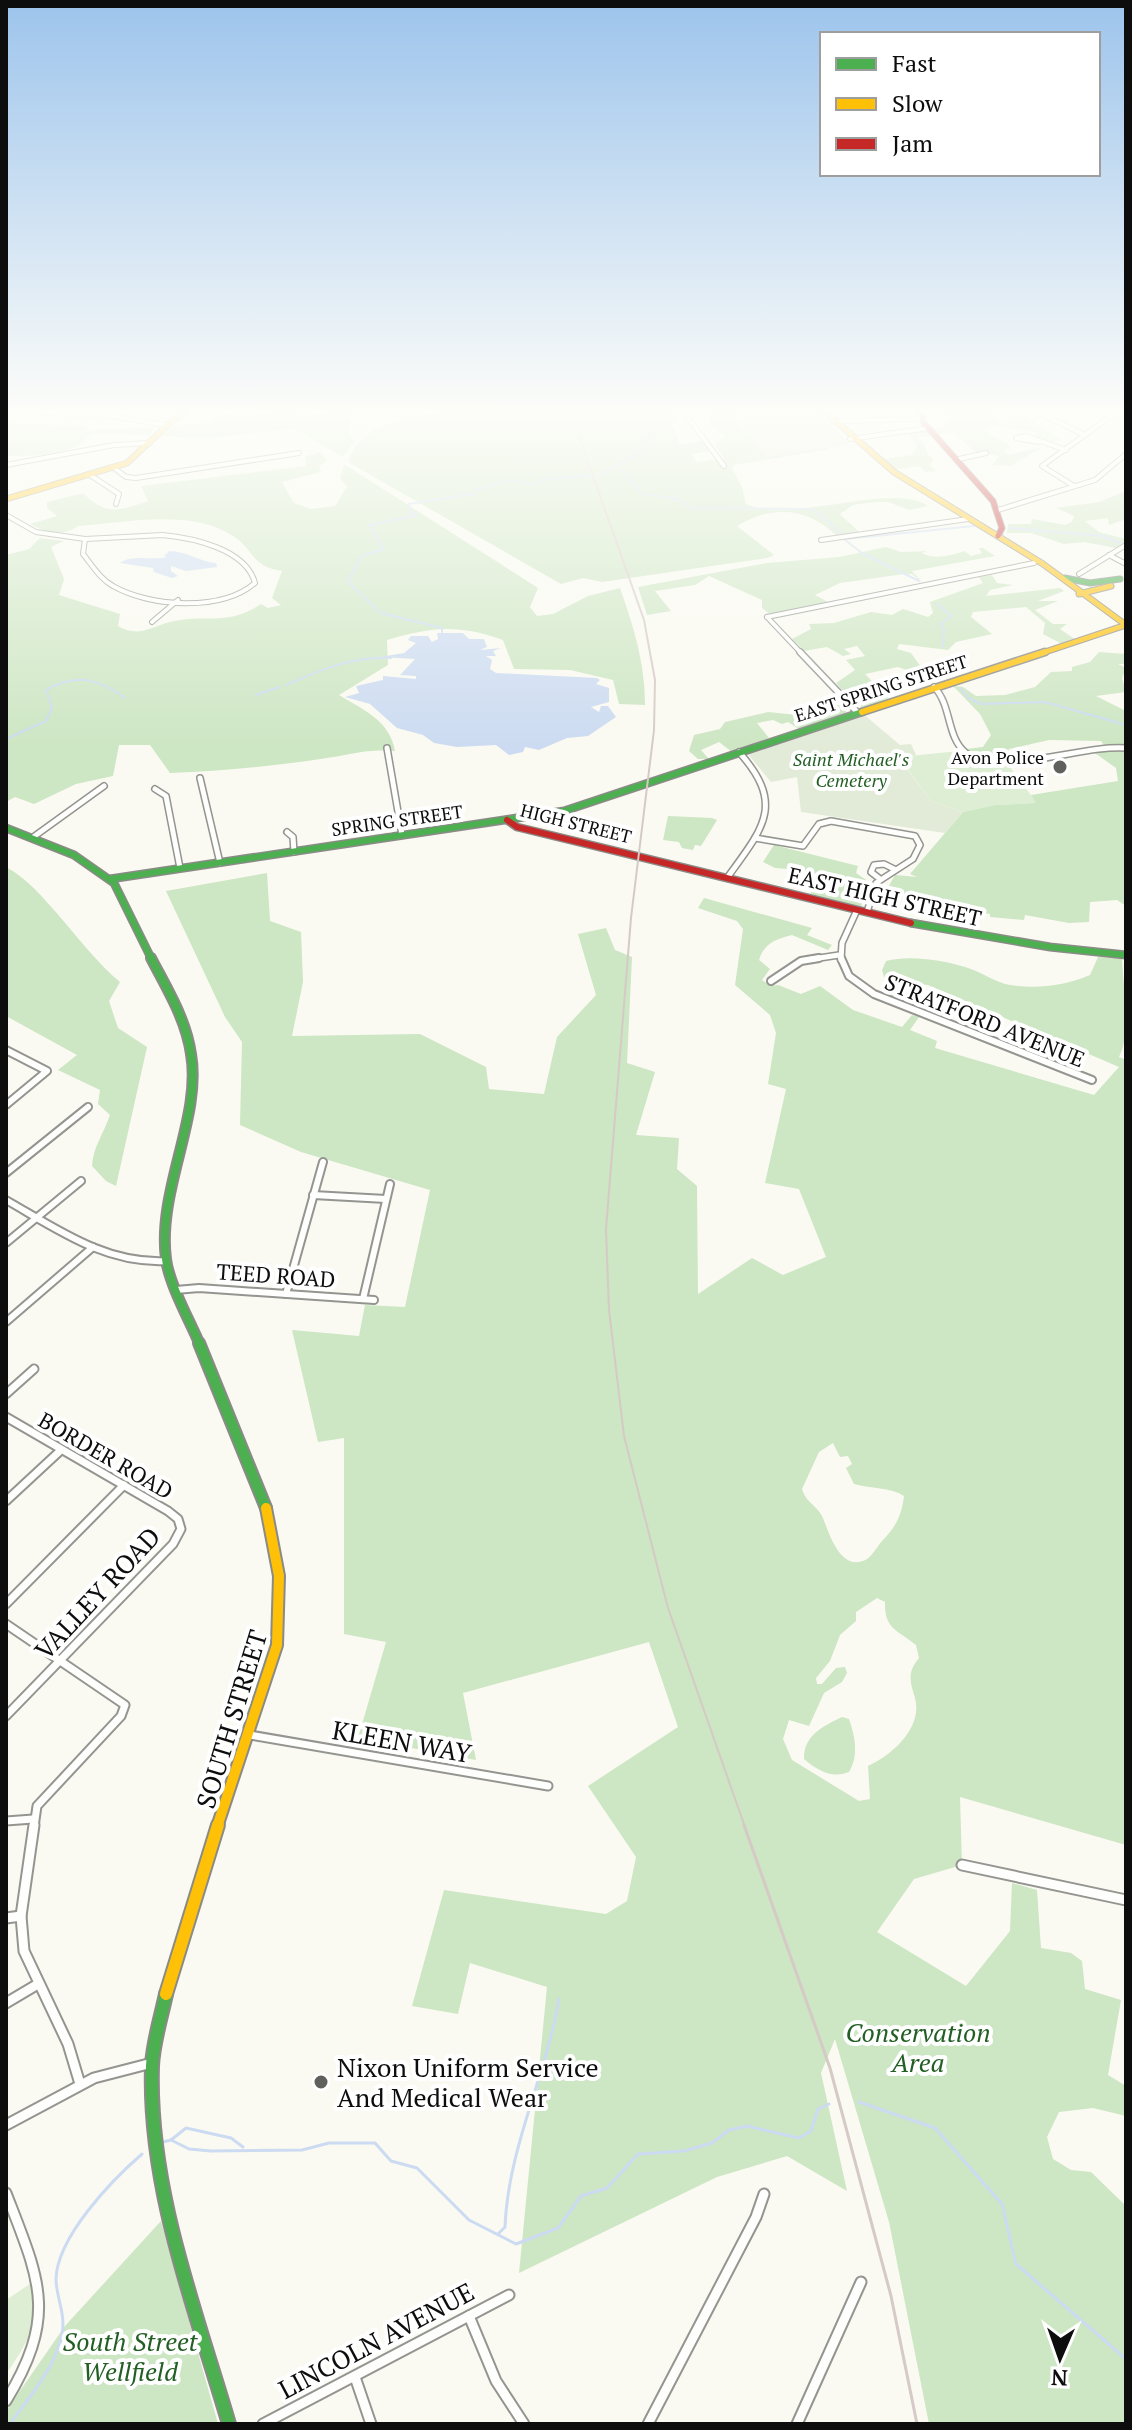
<svg xmlns="http://www.w3.org/2000/svg" width="1132" height="2430" viewBox="0 0 1132 2430" font-family="'PT Serif',serif">
<style>
.green{fill:#deeed4}
.forest{fill:#cde6c3;fill-rule:evenodd}
.cemetery{fill:#e2ebd8}
.water{fill:#ccdbf1}
.lines{fill:none;stroke-linecap:round;stroke-linejoin:round}
.stream-far1{stroke:#ccdbf1;stroke-width:2}
.stream{stroke:#ccdbf1;stroke-width:3}
.street-far4-casing{stroke:#949490;stroke-width:6}
.street-far3-casing{stroke:#949490;stroke-width:8}
.street-far2-casing{stroke:#949490;stroke-width:10}
.street-far1-casing{stroke:#949490;stroke-width:11}
.street-casing{stroke:#949490;stroke-width:13}
.fast-far4-casing{stroke:#8a8a87;stroke-width:7}
.fast-far3-casing{stroke:#8a8a87;stroke-width:9}
.fast-far2-casing{stroke:#8a8a87;stroke-width:12}
.fast-far1-casing{stroke:#8a8a87;stroke-width:14}
.fast-casing{stroke:#8a8a87;stroke-width:16}
.slow-far3-casing{stroke:#8a8a87;stroke-width:7}
.slow-far2-casing{stroke:#8a8a87;stroke-width:9}
.slow-far1-casing{stroke:#8a8a87;stroke-width:14}
.slow-casing{stroke:#8a8a87;stroke-width:16}
.jam-far1-casing{stroke:#8a8a87;stroke-width:7}
.jam-casing{stroke:#8a8a87;stroke-width:9}
.street-far4{stroke:#fefefd;stroke-width:4}
.street-far3{stroke:#fefefd;stroke-width:5}
.street-far2{stroke:#fefefd;stroke-width:6}
.street-far1{stroke:#fefefd;stroke-width:7}
.street{stroke:#fefefd;stroke-width:9}
.fast-far4{stroke:#4caf50;stroke-width:5}
.fast-far3{stroke:#4caf50;stroke-width:6}
.fast-far2{stroke:#4caf50;stroke-width:8}
.fast-far1{stroke:#4caf50;stroke-width:10}
.fast{stroke:#4caf50;stroke-width:12}
.slow-far3{stroke:#ffc107;stroke-width:5}
.slow-far2{stroke:#ffc107;stroke-width:6}
.slow-far1{stroke:#ffc107;stroke-width:10}
.slow{stroke:#ffc107;stroke-width:12}
.jam-far1{stroke:#c62828;stroke-width:5}
.jam{stroke:#c62828;stroke-width:6}
.rail-far1{stroke:#d5cac6;stroke-width:2}
.rail{stroke:#d5cac6;stroke-width:3}
.poi-dot{fill:#60605d;stroke:#fff;stroke-width:3}
.labels{text-anchor:middle;dominant-baseline:central;stroke-width:8;stroke-linejoin:round;paint-order:stroke}
.far-street-label{font-size:18px;fill:#0d0d0d;stroke:#fff}
.far-poi-label{font-size:18px;fill:#0d0d0d;stroke:#fff;text-anchor:end}
.far-park-label{font-size:18px;font-style:italic;fill:#235f24;stroke:#fff}
.street-label{font-size:22px;fill:#0d0d0d;stroke:#fff}
.near-street-label{font-size:26px;fill:#0d0d0d;stroke:#fff}
.near-park-label{font-size:26px;font-style:italic;fill:#235f24;stroke:#fff}
.near-poi-label{font-size:26px;fill:#0d0d0d;stroke:#fff;text-anchor:start}
</style>
<rect width="100%" height="100%" fill="#fafaf2"/>
<!-- green -->
<g class="green">
<path d="M959 751 978 762H1006L1037 803 995 805 963 812 931 801 899 757Z"/>
<path d="M30 2284C41 2322 27 2344 6 2374V2300Z"/>
</g>
<!-- forest -->
<g class="forest">
<path d="M480 408H668L671 410 668 413 676 418 671 421 680 445 703 441 711 451 692 454 696 462 724 458 715 445 725 436 718 432 708 420 710 415 733 408H784L829 445V449L735 465 732 468 742 487 746 504C789 525 892 481 928 506L909 510 888 502H876L853 505 840 514 859 532 836 535C807 507 771 505 737 526L774 555 767 558 602 582 583 578 561 584 348 462C364 412 436 415 480 408Z"/>
<path d="M990 408 999 421 1024 416 1061 440 1047 443 1033 438 1039 435 1034 432 994 426 983 431 1008 444 1010 447 1004 451 1009 455 1042 447 1011 466 992 465 999 456 975 452 953 432 916 438 924 443 928 455 933 458 930 466 936 471 926 472 919 466 892 470 883 459 912 455 917 445 907 433 942 428 950 418 941 414 956 408Z"/>
<path d="M298 409V415C316 418 334 407 353 410 349 421 346 429 354 442L343 457 295 429 205 438 163 436 170 425 209 423 223 414 244 416Z"/>
<path d="M6 423 88 426 86 430 154 428 150 435 92 434C84 438 84 443 77 446 56 455 29 457 6 456Z"/>
<path d="M320 452 328 460 319 466 321 472 282 482 294 503 311 509 335 506 347 487 340 478 344 464 538 588 530 607 537 616 553 614 588 596 620 588C634 628 645 663 645 705L619 704 613 680 570 670 514 669 503 640C457 624 432 627 387 640L388 665 339 695C364 710 390 721 395 751 364 749 356 754 327 758 275 766 223 771 170 773L150 745H119L113 776 76 784 34 804 15 797 6 802V555L29 549 40 538 64 541 51 547 64 579 59 595 120 614 118 626C139 638 150 627 170 622 205 613 227 627 261 604L268 608 281 605 272 598 282 571C250 566 255 550 233 536 191 508 125 523 78 526 63 537 47 533 30 524L57 516 47 508V502L83 493C107 516 118 511 148 501L141 486 306 466 305 457Z"/>
<path d="M1126 491V519L1109 525 1108 518 1085 521 1099 532 1126 539V550L1084 542 1064 544 1031 533H1007L1008 524H1031L1032 519 1065 525 1072 522 1074 516 1056 508 1099 502Z"/>
<path d="M886 547 901 552 927 551 922 553C935 560 950 556 964 551L971 556 982 553 979 548H983L995 556 912 571 923 583 912 574H904L840 583 815 595 830 603 771 615 762 608V600L709 576 695 585 655 591 671 611 647 615 638 587 767 563 839 557Z"/>
<path d="M992 575 997 583 1013 585 990 590 986 596 1060 588 1064 591 1038 601H1058L1035 610 1053 624H1067L1060 629 1076 640 1062 644 1043 634 1045 623 1026 607 973 612 971 617 992 634 956 642 948 650 899 644 897 649 911 653 923 670 915 673 898 667 865 674 888 698 864 708 853 703 836 683 855 670 846 660 865 656 857 646 844 649 851 654 843 656 827 647 804 651 792 639 811 629 809 624 834 623 871 612 892 615 903 609 928 617 933 613 930 602 983 583 979 577Z"/>
<path d="M1099 652 1126 654V664H1118L1126 668 1122 678 1126 692 1096 696 1126 711V906L1117 900 1090 902 1089 922 1069 923 1025 915 1024 920 990 917V914L975 912 974 916 956 913 939 903 886 891 895 875 917 877 910 874 963 812 995 805 1036 803 1031 795 1118 781 1116 768 1092 751 1107 749 1101 741 1049 740 1009 749 1005 758 969 752 966 749 983 747 991 735 980 714 953 686 963 687 976 696 1005 695 1035 687 1051 672 1072 671V667L1090 662Z"/>
<path d="M843 704 847 709 845 714 799 729 788 722 782 724 773 720 757 723 769 738 732 752 719 742 701 750 709 759H698L689 751 694 735 720 729 725 722 768 712 798 715Z"/>
<path d="M668 816 712 818 717 820 701 846 695 845 693 850 682 848 679 842 663 840Z"/>
<path d="M774 845 858 866 856 873 869 882 861 907 811 894 813 871 775 868 763 862Z"/>
<path d="M6 867C42 885 83 952 120 982L109 1001 118 1028 147 1047 116 1186 106 1181 92 1166C93 1147 104 1133 110 1115L98 1104 100 1090 58 1070 77 1055 6 1016Z"/>
<path d="M267 873 270 921 301 932 303 982 292 1036 420 1034 486 1067 489 1089 544 1094 557 1037 596 995 578 934 606 928 615 950 632 957 627 1063 655 1072 636 1135 679 1138 677 1169 697 1186 698 1294 752 1258 783 1275 826 1257 799 1189 765 1183 786 1089 768 1084 776 1033 770 1015 735 985 743 929 737 921 698 908 704 898 812 928 807 935 832 945 828 950 792 935C776 939 764 943 759 960L770 969 762 980 771 986 778 985 801 994 820 986 853 1010 902 1027 912 1015 919 1017 910 1030 937 1041 935 1048 1094 1095 1119 1067 928 985 909 983 893 997 885 993 898 984 884 977 882 970 886 961C910 955 941 960 965 967 979 971 992 980 1005 984 1033 990 1065 986 1090 975L1098 957 1122 958C1123 988 1132 1031 1119 1057L1126 1060V1845L960 1797 962 1865 914 1879 877 1932 966 1986 1010 1931 1012 1883 1037 1890 1041 1948 1071 1953 1082 1961 1085 1989 1121 2000 1108 2075 1126 2086V2116L1093 2108 1059 2112 1047 2137 1053 2159 1071 2170 1091 2172 1126 2206V2424H929L889 2222 835 2039 821 2073 847 2191 787 2156 717 2177 519 2273 547 1987 470 1963 458 2014 412 2006 444 1890 606 1914 627 1901 636 1857 588 1786 678 1727 649 1642 463 1693 476 1760 358 1738 386 1642 344 1634V1438L318 1442 292 1330 359 1336 365 1305 405 1307 430 1190 301 1152 240 1125 242 1042 225 1017 166 891ZM833 1443 840 1457 848 1456 852 1464 846 1468 854 1484C871 1489 890 1487 904 1496 902 1514 896 1527 883 1540 878 1545 873 1555 867 1559 841 1574 829 1533 823 1518 818 1506 806 1503 802 1489L819 1452ZM877 1598 885 1602C884 1629 898 1630 916 1645L919 1658C907 1672 910 1682 915 1698 923 1728 892 1755 868 1766L870 1799 859 1801 792 1760 783 1739 789 1720 809 1726 824 1693 842 1682 847 1673 845 1667 836 1668 822 1684H817L816 1678 830 1661 840 1635 856 1621V1612Z"/>
<path d="M842 1717 849 1719C855 1737 859 1755 849 1772 831 1779 817 1770 804 1759 803 1736 823 1726 842 1717Z"/>
<path d="M161 2221 218 2424H6V2411L65 2326Z"/>
</g>
<!-- cemetery -->
<g class="cemetery">
<path d="M725 408H816L850 445 766 457Z"/>
<path d="M862 713 900 745 911 744 916 755 899 758 931 801 963 812 945 833 801 812 797 777 771 782 747 753Z"/>
</g>
<!-- water -->
<g class="water">
<path d="M169 551C187 551 200 562 216 563L217 567 186 571 171 566V571L178 576 172 578 154 572 153 568 120 563C132 554 152 561 167 557L164 556Z"/>
<path d="M437 633H463L469 639H484L487 647 480 650 501 648 493 651 496 656H486L492 660 490 669 496 673 597 678 600 680 596 684 609 688V702L591 707 599 712 601 706H608L616 717 588 736 567 738 539 750 525 747 523 752 509 755 496 745 457 747 434 743 423 735 397 728 370 704 345 697 359 693 356 686 383 680V676L416 679V676L400 675 415 659 380 657 404 653 416 643 408 640 411 636H428L432 642 438 639Z"/>
</g>
<g class="lines">
<!-- stream-far1 -->
<g class="stream-far1">
<path d="M619 468 643 494 679 499 691 508 813 509 841 534"/>
<path d="M600 475 641 453 656 420 648 411"/>
<path d="M1009 528 1102 536 1121 543"/>
<path d="M845 539 974 526"/>
<path d="M845 540 862 553 919 581"/>
<path d="M937 604 952 616 940 624 944 629 943 647"/>
<path d="M442 632V628L381 613 348 582 361 556 384 549 369 525 417 515 411 512 409 504 473 494 475 490 510 480 533 484 544 479 590 476"/>
<path d="M286 685C320 670 353 656 391 658"/>
<path d="M961 689 968 698 981 704 1045 702 1126 725"/>
<path d="M256 695 280 687"/>
<path d="M6 739 46 721 52 707 46 690C76 673 98 678 125 698"/>
</g>
<!-- stream -->
<g class="stream">
<path d="M859 2102 935 2128 1002 2204 1016 2264 1126 2359"/>
<path d="M171 2140 186 2128 231 2138 243 2147"/>
<path d="M163 2142 171 2140 189 2149 211 2151 302 2150 329 2143H375L391 2161 417 2168 469 2220 516 2244 558 2228 581 2196 607 2188 638 2154 684 2151 712 2143 729 2130 747 2126 799 2138 811 2131 818 2109 829 2104"/>
<path d="M498 2234 505 2227C508 2148 546 2076 559 1999"/>
<path d="M10 2424C30 2396 55 2368 62 2334 66 2314 56 2297 56 2279 57 2237 112 2180 142 2154"/>
</g>
<defs>
<g id="street-far4">
<path d="M635 408H681"/>
<path d="M681 408 724 466"/>
<path d="M1028 408 1085 435"/>
<path d="M1091 408 1110 416"/>
<path d="M6 411 113 416 164 425"/>
<path d="M833 421 922 419"/>
<path d="M850 439 929 428"/>
<path d="M1038 442 1016 438 1026 436 1066 450"/>
<path d="M959 459 986 453"/>
<path d="M6 465 114 445 150 443"/>
<path d="M114 468 126 477 136 478 299 453"/>
<path d="M90 475 119 494 116 504"/>
<path d="M1074 486 1042 466 1111 416 1126 413"/>
<path d="M998 510 1095 480 1126 454"/>
<path d="M6 515 36 532 85 539"/>
<path d="M163 535C193 538 246 549 255 583 221 612 150 607 113 586 100 579 92 565 83 554L85 539Z"/>
<path d="M821 540 968 519"/>
<path d="M1109 555 1126 564"/>
<path d="M1079 574 1126 545"/>
<path d="M767 617 1034 563"/>
<path d="M767 617 802 654"/>
<path d="M152 622 178 600"/>
</g>
<g id="street-far3">
<path d="M800 652 858 713"/>
<path d="M934 687C952 705 946 737 966 753 998 778 1085 744 1126 748"/>
<path d="M387 748 402 835"/>
<path d="M200 778 220 863"/>
<path d="M155 789 166 796 180 868"/>
<path d="M287 832 293 837 294 852"/>
<path d="M32 838 104 786"/>
<path d="M755 838 803 846 819 824 831 821 915 836 920 845 913 859 876 883 867 912"/>
<path d="M727 878C763 828 786 805 739 752"/>
<path d="M880 879 871 872 874 865 884 864 894 869"/>
<path d="M806 960 839 955"/>
<path d="M841 960 842 943 857 910"/>
</g>
<g id="street-far2">
<path d="M841 958 849 976 874 994 1092 1080"/>
<path d="M771 981 801 961 819 958"/>
<path d="M6 1050 47 1071 6 1105"/>
<path d="M6 1173 88 1107"/>
<path d="M313 1195 386 1199"/>
<path d="M6 1200C57 1229 105 1264 166 1261"/>
<path d="M6 1243 81 1181"/>
<path d="M176 1290 199 1288 374 1300"/>
<path d="M286 1294 323 1162"/>
<path d="M363 1299 390 1184"/>
<path d="M6 1322 93 1247"/>
</g>
<g id="street-far1">
<path d="M6 1394 34 1369"/>
<path d="M6 1417 168 1511 178 1519 181 1529 173 1544 6 1716"/>
<path d="M6 1501 61 1450"/>
<path d="M6 1604 124 1485"/>
<path d="M6 1624 125 1705 121 1716 37 1806 34 1827"/>
<path d="M250 1735 548 1786"/>
<path d="M6 1821 33 1819"/>
</g>
<g id="street">
<path d="M34 1825 21 1916 24 1951 68 2044 80 2084"/>
<path d="M962 1865 1126 1900"/>
<path d="M6 1918 21 1916"/>
<path d="M6 2003 38 1984"/>
<path d="M6 2125 94 2078 152 2063"/>
<path d="M6 2193C40 2281 58 2315 6 2401"/>
<path d="M469 2316 496 2381 524 2424"/>
<path d="M355 2377 371 2424"/>
<path d="M263 2424 509 2295"/>
<path d="M648 2424 756 2217 764 2194"/>
<path d="M797 2424 861 2282"/>
</g>
<path id="fast-far4" d="M1065 578 1090 583 1120 579"/>
<g id="fast-far3">
<path d="M6 828 74 855 114 883 152 960"/>
<path d="M110 879 564 811 862 712"/>
<path d="M911 923 1050 947 1126 955"/>
</g>
<path id="fast-far2" d="M151 958C167 989 186 1019 191 1054 202 1117 157 1190 166 1259 169 1284 190 1321 200 1345"/>
<path id="fast-far1" d="M199 1343 266 1508"/>
<path id="fast" d="M166 1994C161 2018 153 2042 152 2066 148 2188 195 2308 229 2424"/>
<g id="slow-far3">
<path d="M821 408 894 472 1043 564 1126 625"/>
<path d="M6 499 127 463 173 420 193 408"/>
<path d="M1079 594 1111 586"/>
<path d="M1039 654 1126 625"/>
</g>
<path id="slow-far2" d="M862 712 1045 652"/>
<path id="slow-far1" d="M217 1827 277 1645 279 1576 266 1508"/>
<path id="slow" d="M166 1994 218 1825"/>
<path id="jam-far1" d="M919 408 924 423 993 501 1002 528 998 536"/>
<path id="jam" d="M507 820 517 827 911 923"/>
</defs>
<!-- street-far4 casing -->
<use href="#street-far4" class="street-far4-casing"/>
<!-- street-far3 casing -->
<use href="#street-far3" class="street-far3-casing"/>
<!-- street-far2 casing -->
<use href="#street-far2" class="street-far2-casing"/>
<!-- street-far1 casing -->
<use href="#street-far1" class="street-far1-casing"/>
<!-- street casing -->
<use href="#street" class="street-casing"/>
<!-- fast-far4 casing -->
<use href="#fast-far4" class="fast-far4-casing"/>
<!-- fast-far3 casing -->
<use href="#fast-far3" class="fast-far3-casing"/>
<!-- fast-far2 casing -->
<use href="#fast-far2" class="fast-far2-casing"/>
<!-- fast-far1 casing -->
<use href="#fast-far1" class="fast-far1-casing"/>
<!-- fast casing -->
<use href="#fast" class="fast-casing"/>
<!-- slow-far3 casing -->
<use href="#slow-far3" class="slow-far3-casing"/>
<!-- slow-far2 casing -->
<use href="#slow-far2" class="slow-far2-casing"/>
<!-- slow-far1 casing -->
<use href="#slow-far1" class="slow-far1-casing"/>
<!-- slow casing -->
<use href="#slow" class="slow-casing"/>
<!-- jam-far1 casing -->
<use href="#jam-far1" class="jam-far1-casing"/>
<!-- jam casing -->
<use href="#jam" class="jam-casing"/>
<!-- street-far4 -->
<use href="#street-far4" class="street-far4"/>
<!-- street-far3 -->
<use href="#street-far3" class="street-far3"/>
<!-- street-far2 -->
<use href="#street-far2" class="street-far2"/>
<!-- street-far1 -->
<use href="#street-far1" class="street-far1"/>
<!-- street -->
<use href="#street" class="street"/>
<!-- fast-far4 -->
<use href="#fast-far4" class="fast-far4"/>
<!-- fast-far3 -->
<use href="#fast-far3" class="fast-far3"/>
<!-- fast-far2 -->
<use href="#fast-far2" class="fast-far2"/>
<!-- fast-far1 -->
<use href="#fast-far1" class="fast-far1"/>
<!-- fast -->
<use href="#fast" class="fast"/>
<!-- slow-far3 -->
<use href="#slow-far3" class="slow-far3"/>
<!-- slow-far2 -->
<use href="#slow-far2" class="slow-far2"/>
<!-- slow-far1 -->
<use href="#slow-far1" class="slow-far1"/>
<!-- slow -->
<use href="#slow" class="slow"/>
<!-- jam-far1 -->
<use href="#jam-far1" class="jam-far1"/>
<!-- jam -->
<use href="#jam" class="jam"/>
<!-- rail-far1 -->
<path class="rail-far1" d="M569 408 644 620 655 680 654 730 631 918 606 1229 609 1310 624 1436 668 1608 745 1827"/>
<!-- rail -->
<path class="rail" d="M744 1825 830 2068 891 2296 917 2424"/>
</g>
<!-- sky -->
<linearGradient id="sky" x2="0" y2="1"><stop stop-color="#9dc4ec"/><stop offset="0.55" stop-color="#fdfdf9"/><stop offset="1" stop-color="#fdfdf9" stop-opacity="0"/></linearGradient>
<rect width="1132" height="748" fill="url(#sky)"/>
<!-- markers -->
<g class="poi-dot">
<circle cx="1060" cy="767" r="8"/>
<circle cx="321" cy="2082" r="8"/>
</g>
<g class="labels">
<!-- far-street labels -->
<g class="far-street-label">
<text transform="translate(881 688) rotate(-18)">EAST SPRING STREET</text>
<text transform="translate(397 820) rotate(-8)">SPRING STREET</text>
<text transform="translate(576 823) rotate(14)">HIGH STREET</text>
</g>
<!-- far-poi labels -->
<g class="far-poi-label">
<text x="1044" y="757">Avon Police<tspan x="1044" dy="21">Department</tspan></text>
</g>
<!-- far-park labels -->
<g class="far-park-label">
<text x="851" y="759">Saint Michael's<tspan x="851" dy="21">Cemetery</tspan></text>
</g>
<!-- street labels -->
<g class="street-label">
<text transform="translate(885 896) rotate(13)">EAST HIGH STREET</text>
<text transform="translate(985 1020) rotate(22)">STRATFORD AVENUE</text>
<text transform="translate(276 1275) rotate(4)">TEED ROAD</text>
<text transform="translate(106 1455) rotate(30)">BORDER ROAD</text>
</g>
<!-- near-street labels -->
<g class="near-street-label">
<text transform="translate(97 1593) rotate(-47)">VALLEY ROAD</text>
<text transform="translate(231 1719) rotate(-73)">SOUTH STREET</text>
<text transform="translate(402 1741) rotate(10)">KLEEN WAY</text>
<text transform="translate(376 2340) rotate(-28)">LINCOLN AVENUE</text>
</g>
<!-- near-park labels -->
<g class="near-park-label">
<text x="918" y="2032">Conservation<tspan x="918" dy="30">Area</tspan></text>
<text x="130" y="2341">South Street<tspan x="130" dy="30">Wellfield</tspan></text>
</g>
<!-- near-poi labels -->
<g class="near-poi-label">
<text x="337" y="2067">Nixon Uniform Service<tspan x="337" dy="30">And Medical Wear</tspan></text>
</g>
</g>
<!-- border -->
<rect width="1132" height="2430" fill="none" stroke="#0d0d0d" stroke-width="16"/>
<!-- legend -->
<rect x="820" y="32" width="280" height="144" fill="#ffffff" stroke="#9e9e9e" stroke-width="2"/>
<rect x="836" y="58" width="40" height="12" fill="#4caf50" stroke="#9e9e9e" stroke-width="2"/>
<text x="892" y="72" font-size="24" fill="#0d0d0d">Fast</text>
<rect x="836" y="98" width="40" height="12" fill="#ffc107" stroke="#9e9e9e" stroke-width="2"/>
<text x="892" y="112" font-size="24" fill="#0d0d0d">Slow</text>
<rect x="836" y="138" width="40" height="12" fill="#c62828" stroke="#9e9e9e" stroke-width="2"/>
<text x="892" y="152" font-size="24" fill="#0d0d0d">Jam</text>
<!-- north arrow -->
<g transform="translate(1060 2358) rotate(182)" stroke="#ffffff" stroke-width="6" paint-order="stroke">
<path d="M0-6L14 30L0 20L-14 30Z" fill="#0d0d0d"/>
<text y="-12" font-size="22" font-weight="bold" text-anchor="middle" fill="#0d0d0d">N</text>
</g>
</svg>
